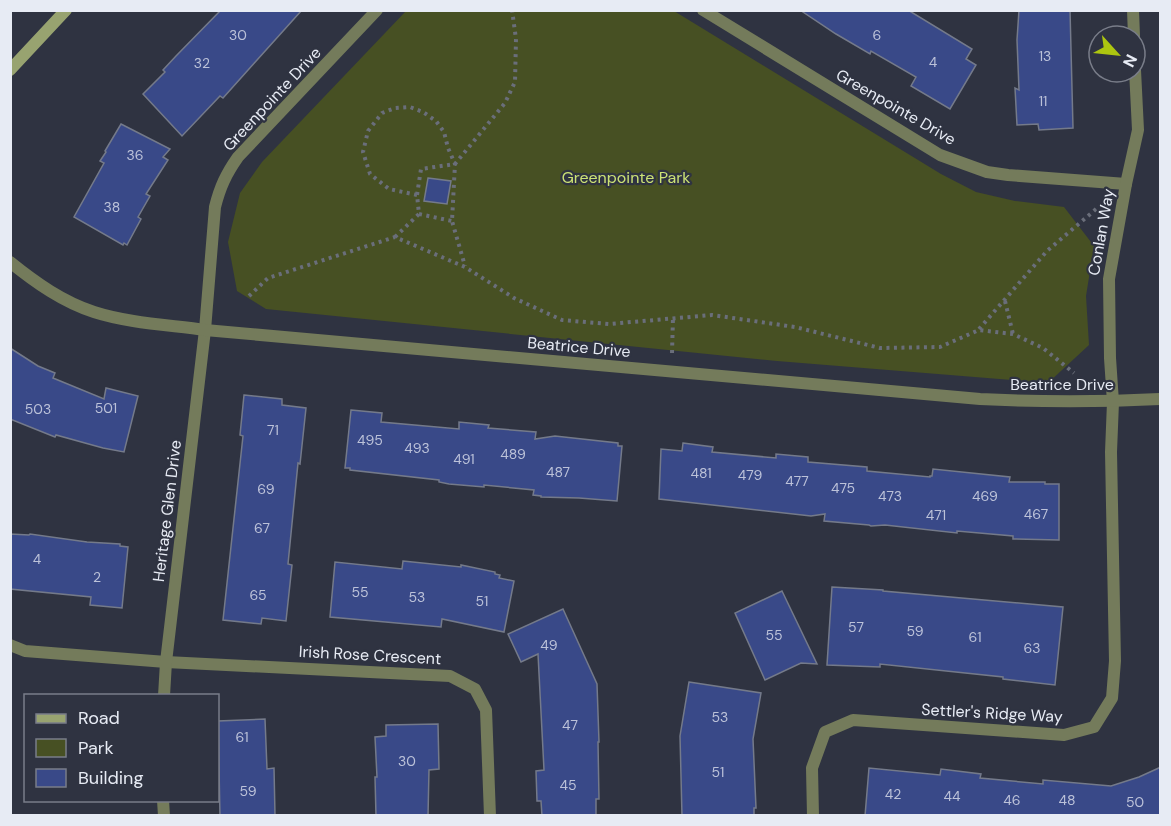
<svg xmlns="http://www.w3.org/2000/svg" width="1171" height="826" viewBox="0 0 1171 826" font-family="'DM Sans',sans-serif">
<style>
.green{fill:#475023}
.building{fill:#394988;stroke:#747a8a;stroke-width:1.5}
.lines{fill:none;stroke-linecap:round;stroke-linejoin:round}
.path{stroke:#6a6e7a;stroke-width:4;stroke-dasharray:3 4.5;stroke-linecap:butt}
.minor{stroke:#747b5b;stroke-width:12}
.tertiary{stroke:#747b5b;stroke-width:12}
.secondary{stroke:#98a370;stroke-width:12}
.labels{text-anchor:middle;dominant-baseline:central;stroke-width:4.5;stroke-linejoin:round;paint-order:stroke}
.number-label{font-size:14px;fill:#bcc2d9}
.street-label{font-size:16px;fill:#e7ebf4;stroke:#2f3341}
.park-label{font-size:16px;fill:#cce275;stroke:#2f3341}
</style>
<rect width="100%" height="100%" fill="#2f3341"/>
<!-- green -->
<path class="green" d="M406 11H674L941 174 976 192 1015 201 1064 207 1094 246 1086 296 1089 345 1048 383 777 361 266 309 237 291 228 242 240 193 262 162Z"/>
<!-- building -->
<g class="building">
<path d="M221 10H302L223 98 220 96 182 136 143 94 165 72 163 70 176 56Z"/>
<path d="M800 10H908L972 49 966 59 976 65 950 109 911 86 916 77 871 51 870 54 836 34Z"/>
<path d="M1019 10H1070L1073 128 1039 130 1038 124 1017 125 1015 88 1019 90 1017 40Z"/>
<path d="M121 124 170 149 163 157 168 160 146 194 150 196 138 217 141 219 127 245 124 243 123 245 74 217 104 163 100 161 106 152 105 151Z"/>
<path d="M428 178 451 181 447 204 424 201Z"/>
<path d="M10 348 38 366 55 373 53 378 104 399 106 388 138 396 124 452 103 448 56 435 55 437 10 419Z"/>
<path d="M244 395 282 399V405L306 408 300 464 298 463 288 564 292 565 286 621 262 618 261 624 223 620 243 436 240 435Z"/>
<path d="M351 410 382 413 381 422 459 429V422L489 425 488 428 536 432 535 439 555 436 618 443V446H622L617 501 579 498 541 497V496L533 495 534 490 484 485V487L449 484 439 482V480L350 470V468H345Z"/>
<path d="M683 443 713 447 712 452 776 458V454L808 457V462L867 467V471L930 477V476H932L933 469 1010 477 1009 482H1045V484H1059V540L1013 539V536L957 531V533L885 525 871 526 869 525 824 521 825 514 811 516 659 499 661 449 682 451Z"/>
<path d="M10 534 29 535 30 534 87 542 120 544V546L128 547 122 608 90 605 91 597 10 589Z"/>
<path d="M403 561 461 567V565L495 572V574L500 575 499 578 514 581 504 632 442 619 441 627 330 617 335 562 402 569Z"/>
<path d="M832 587 883 590V591L1063 607 1055 685 1003 679V677L880 664V667L827 665Z"/>
<path d="M782 591 817 664 801 663 765 680 735 613Z"/>
<path d="M563 609 597 684 599 742H598L599 799H596V816H542L541 801H537L536 771 544 770 538 654 521 662 508 634Z"/>
<path d="M689 682 761 693 753 739 756 808H754V816H682L680 736Z"/>
<path d="M265 719 267 769 274 768 275 815 220 816 218 721Z"/>
<path d="M438 724 439 769 429 770 428 816H376L375 777H377L375 737 386 736V725Z"/>
<path d="M1161 767V816H865L869 768 940 775 941 769 981 774 980 778 1043 784V780L1111 786 1139 777Z"/>
</g>
<g class="lines">
<!-- path -->
<g class="path">
<path d="M417 195 389 189 370 174 363 152 368 131 382 113 395 108 410 107 423 112 436 121 444 132 448 148 455 164 452 221 465 266"/>
<path d="M419 214 452 221"/>
<path d="M395 237 419 214 417 195 421 169 455 164 505 103 515 82 516 39 512 10"/>
<path d="M249 296 268 278 395 237 465 267 514 298 562 320 609 324 712 315 795 327 880 348 940 347 979 330 1013 334 1043 348 1074 373"/>
<path d="M1005 301 1013 334"/>
<path d="M979 329 1047 251 1102 204"/>
<path d="M672 353 673 318"/>
</g>
<!-- minor -->
<g class="minor">
<path d="M703 10 940 155 987 172 1008 175 1126 184"/>
<path d="M1133 10 1134 36"/>
<path d="M10 645 25 651 166 662 450 676 475 689 486 710 490 816"/>
<path d="M164 696 166 662 205 330 215 207C220 187 226 174 238 157L377 10"/>
<path d="M163 800 164 816"/>
<path d="M813 816 812 768 825 732 853 720 1064 735 1094 727 1112 698 1115 661 1111 452 1113 402 1110 358 1109 279 1126 184 1138 130 1135 70"/>
</g>
<!-- tertiary -->
<path class="tertiary" d="M10 262C36 283 63 302 94 312 128 323 170 325 205 330L980 399C1040 402 1100 402 1160 399"/>
<!-- secondary -->
<path class="secondary" d="M10 70 66 10"/>
</g>
<g class="labels">
<!-- number labels -->
<g class="number-label">
<text x="238" y="35">30</text>
<text x="877" y="35">6</text>
<text x="1045" y="56">13</text>
<text x="933" y="62">4</text>
<text x="202" y="63">32</text>
<text x="1043" y="101">11</text>
<text x="135" y="155">36</text>
<text x="112" y="207">38</text>
<text x="106" y="408">501</text>
<text x="38" y="409">503</text>
<text x="273" y="430">71</text>
<text x="370" y="440">495</text>
<text x="417" y="448">493</text>
<text x="513" y="454">489</text>
<text x="464" y="459">491</text>
<text x="558" y="472">487</text>
<text x="701" y="473">481</text>
<text x="750" y="475">479</text>
<text x="797" y="481">477</text>
<text x="843" y="488">475</text>
<text x="266" y="489">69</text>
<text x="890" y="496">473</text>
<text x="985" y="496">469</text>
<text x="1036" y="514">467</text>
<text x="936" y="515">471</text>
<text x="262" y="528">67</text>
<text x="37" y="559">4</text>
<text x="97" y="577">2</text>
<text x="360" y="592">55</text>
<text x="258" y="595">65</text>
<text x="417" y="597">53</text>
<text x="482" y="601">51</text>
<text x="856" y="627">57</text>
<text x="915" y="631">59</text>
<text x="774" y="635">55</text>
<text x="975" y="637">61</text>
<text x="549" y="645">49</text>
<text x="1032" y="648">63</text>
<text x="720" y="717">53</text>
<text x="570" y="725">47</text>
<text x="242" y="737">61</text>
<text x="407" y="761">30</text>
<text x="718" y="772">51</text>
<text x="568" y="785">45</text>
<text x="248" y="791">59</text>
<text x="893" y="794">42</text>
<text x="952" y="796">44</text>
<text x="1012" y="800">46</text>
<text x="1067" y="800">48</text>
<text x="1135" y="802">50</text>
</g>
<!-- street labels -->
<g class="street-label">
<text transform="translate(272 99) rotate(-47)">Greenpointe Drive</text>
<text transform="translate(896 107) rotate(30)">Greenpointe Drive</text>
<text transform="translate(1101 232) rotate(-80)">Conlan Way</text>
<text transform="translate(579 347) rotate(5)">Beatrice Drive</text>
<text x="1062" y="384">Beatrice Drive</text>
<text transform="translate(167 511) rotate(-83)">Heritage Glen Drive</text>
<text transform="translate(370 655) rotate(3)">Irish Rose Crescent</text>
<text transform="translate(992 713) rotate(3)">Settler's Ridge Way</text>
</g>
<!-- park labels -->
<g class="park-label">
<text x="626" y="177">Greenpointe Park</text>
</g>
</g>
<!-- border -->
<rect width="1171" height="826" fill="none" stroke="#e7ebf4" stroke-width="24"/>
<!-- legend -->
<rect x="24" y="694" width="195" height="108" fill="#2f3341" stroke="#797d89" stroke-width="1.5"/>
<rect x="36" y="714" width="30" height="9" fill="#98a370" stroke="#797d89" stroke-width="1.5"/>
<text x="78" y="724" font-size="18" fill="#e7ebf4">Road</text>
<rect x="36" y="739" width="30" height="18" fill="#475023" stroke="#797d89" stroke-width="1.5"/>
<text x="78" y="754" font-size="18" fill="#e7ebf4">Park</text>
<rect x="36" y="769" width="30" height="18" fill="#394988" stroke="#797d89" stroke-width="1.5"/>
<text x="78" y="784" font-size="18" fill="#e7ebf4">Building</text>
<!-- north arrow -->
<g transform="translate(1117 54) rotate(117)"><circle r="28" fill="#2f3341" stroke="#797d89" stroke-width="1.5"/>
<path d="M0-4.5L10 22L0 15L-10 22Z" fill="#adc610"/>
<text y="-9" font-size="16" font-weight="bold" text-anchor="middle" fill="#e7ebf4">N</text>
</g>
</svg>
